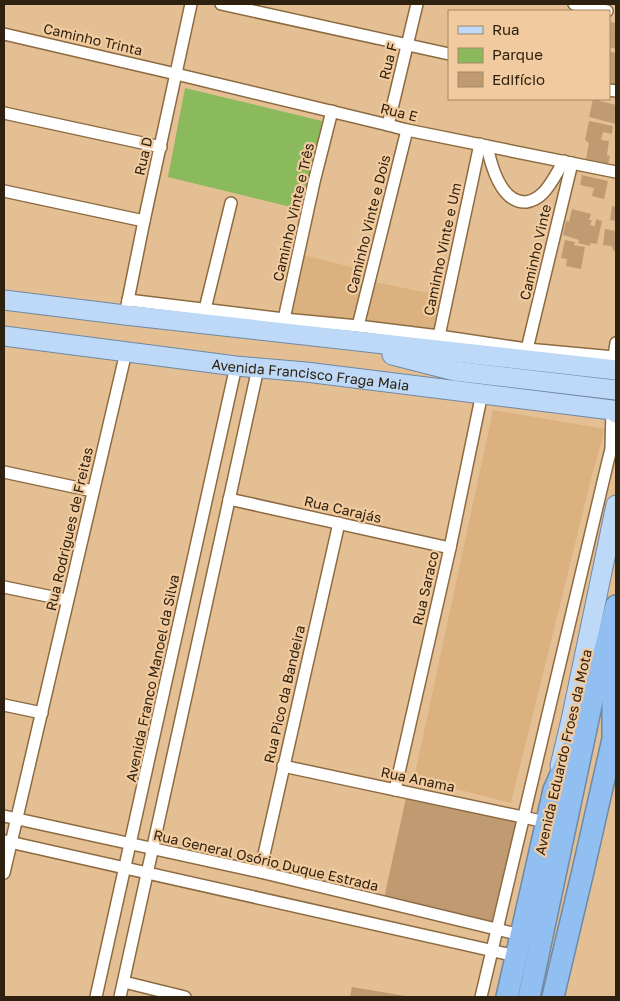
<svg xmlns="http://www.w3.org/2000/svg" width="620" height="1001" viewBox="0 0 620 1001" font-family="'Golos Text',sans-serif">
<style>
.built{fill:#dbb17f}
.green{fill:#8bba5c}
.building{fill:#c09b71}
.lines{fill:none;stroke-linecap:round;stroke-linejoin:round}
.street-casing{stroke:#8d6b41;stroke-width:14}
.primary-casing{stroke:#6f88a3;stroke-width:21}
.highway-casing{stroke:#6f88a3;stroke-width:24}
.street{stroke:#fff;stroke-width:11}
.primary{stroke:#bdd9f7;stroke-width:19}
.highway{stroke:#91bff2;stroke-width:21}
.labels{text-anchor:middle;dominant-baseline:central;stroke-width:4.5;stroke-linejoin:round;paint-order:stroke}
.street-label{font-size:14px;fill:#2f210f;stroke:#f1cb9f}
</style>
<rect width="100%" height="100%" fill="#e4bf93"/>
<!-- built -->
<g class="built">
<path d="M303 255 367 271 354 321 289 316Z"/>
<path d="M374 282 444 296 436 331 363 322Z"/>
<path d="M493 410 605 429 591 479 511 803 414 778Z"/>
</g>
<!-- green -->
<path class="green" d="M185 88 322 121 303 210 168 177Z"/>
<!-- building -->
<g class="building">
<path d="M611 22 616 23V49L609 47V32Z"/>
<path d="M609 51 616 53V88L609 86Z"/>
<path d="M593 99H601L600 101 616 105V124L589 117Z"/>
<path d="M589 121 613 126 612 134 603 132 601 140 609 141 607 155 610 156 608 164 586 159 589 143 585 140Z"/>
<path d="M582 175 608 181 604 199 592 196 594 188 580 185Z"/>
<path d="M612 206 616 207V221L610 220Z"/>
<path d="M572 209 591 214 589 220H592L590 225 595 226 596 219 602 221 597 244 591 243 590 246 578 243 579 240 563 235 566 221 569 222Z"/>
<path d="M605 229 616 231V251L613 250 612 246 603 245Z"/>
<path d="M565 240 575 242 574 245 585 247 581 269 566 266 567 259 561 258Z"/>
<path d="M406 798 518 820 495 925 384 898Z"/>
<path d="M352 987 406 996V997H350Z"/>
</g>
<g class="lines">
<defs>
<g id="street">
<path d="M221 4 449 54"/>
<path d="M574 4 607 11"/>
<path d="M4 34 176 74 388 125 407 130 616 172"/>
<path d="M609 90 616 91"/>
<path d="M4 113 161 147"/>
<path d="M388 125 417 4"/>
<path d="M480 144 439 336 527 349 614 357"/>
<path d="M487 146C491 165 501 203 526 202 532 201 538 198 543 193 552 184 557 172 564 161"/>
<path d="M4 191 144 221"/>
<path d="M128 300 284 319 358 326 439 336"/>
<path d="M205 309 231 203"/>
<path d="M125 315 144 221 191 4"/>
<path d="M284 319 314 182 332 111"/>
<path d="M358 326 407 130"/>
<path d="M527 349 572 163"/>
<path d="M613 363 616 343"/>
<path d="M4 472 93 491"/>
<path d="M229 499 450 548"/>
<path d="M4 587 67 600"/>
<path d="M4 705 42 713"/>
<path d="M283 766 546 822"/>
<path d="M395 790 450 548 482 393"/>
<path d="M4 816 260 872 521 935"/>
<path d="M5 841 516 956"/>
<path d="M260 872 339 523"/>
<path d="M4 873 126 352"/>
<path d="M124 982 185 997"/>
<path d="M96 997 236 366"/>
<path d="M120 997 258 368"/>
<path d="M481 997 607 465 611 449 612 410"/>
</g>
<g id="primary">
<path d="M4 300 125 315 616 370"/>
<path id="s1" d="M4 336 236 366 306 372 612 410 616 413"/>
<path d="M392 355 455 371 616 390"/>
<path d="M560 766 571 720 616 505"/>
</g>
<g id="highway">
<path d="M507 997 554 790 572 749"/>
<path d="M529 997 591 705 616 606"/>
<path d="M553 997 583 871 613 739V651"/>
</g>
</defs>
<!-- street casing -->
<use href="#street" class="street-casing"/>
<!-- primary casing -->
<use href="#primary" class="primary-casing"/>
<!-- highway casing -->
<use href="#highway" class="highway-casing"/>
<!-- street -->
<use href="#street" class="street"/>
<!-- primary -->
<use href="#primary" class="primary"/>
<!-- highway -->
<use href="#highway" class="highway"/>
</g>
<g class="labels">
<!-- street labels -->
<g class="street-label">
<text transform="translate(93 39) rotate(13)">Caminho Trinta</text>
<text transform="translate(388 61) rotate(-76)">Rua F</text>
<text transform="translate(399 112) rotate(14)">Rua E</text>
<text transform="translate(143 156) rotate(-77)">Rua D</text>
<text transform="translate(293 212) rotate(-77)">Caminho Vinte e Três</text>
<text transform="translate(368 224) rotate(-76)">Caminho Vinte e Dois</text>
<text transform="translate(442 249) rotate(-78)">Caminho Vinte e Um</text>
<text transform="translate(535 252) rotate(-77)">Caminho Vinte</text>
<text stroke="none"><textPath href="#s1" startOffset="309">Avenida Francisco Fraga Maia</textPath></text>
<text transform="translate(343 509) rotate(13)">Rua Carajás</text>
<text transform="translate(69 529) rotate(-77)">Rua Rodrigues de Freitas</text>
<text transform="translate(425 588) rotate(-77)">Rua Saraco</text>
<text transform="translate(152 678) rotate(-78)">Avenida Franco Manoel da Silva</text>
<text transform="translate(284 694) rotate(-77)">Rua Pico da Bandeira</text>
<text transform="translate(563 752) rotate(-77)">Avenida Eduardo Froes da Mota</text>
<text transform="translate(418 779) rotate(12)">Rua Anama</text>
<text transform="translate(266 860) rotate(13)">Rua General Osório Duque Estrada</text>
</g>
</g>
<!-- border -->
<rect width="620" height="1001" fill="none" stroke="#2f210f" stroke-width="10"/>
<!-- legend -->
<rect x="448" y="10" width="162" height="90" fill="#f1cb9f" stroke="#a38765"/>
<rect x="458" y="26" width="25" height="8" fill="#bdd9f7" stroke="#a38765"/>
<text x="492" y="35" font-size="15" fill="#2f210f">Rua</text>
<rect x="458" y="48" width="25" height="15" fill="#8bba5c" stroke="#a38765"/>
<text x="492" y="60" font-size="15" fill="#2f210f">Parque</text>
<rect x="458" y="72" width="25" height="15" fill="#c09b71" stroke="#a38765"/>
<text x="492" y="85" font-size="15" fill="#2f210f">Edifício</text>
</svg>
